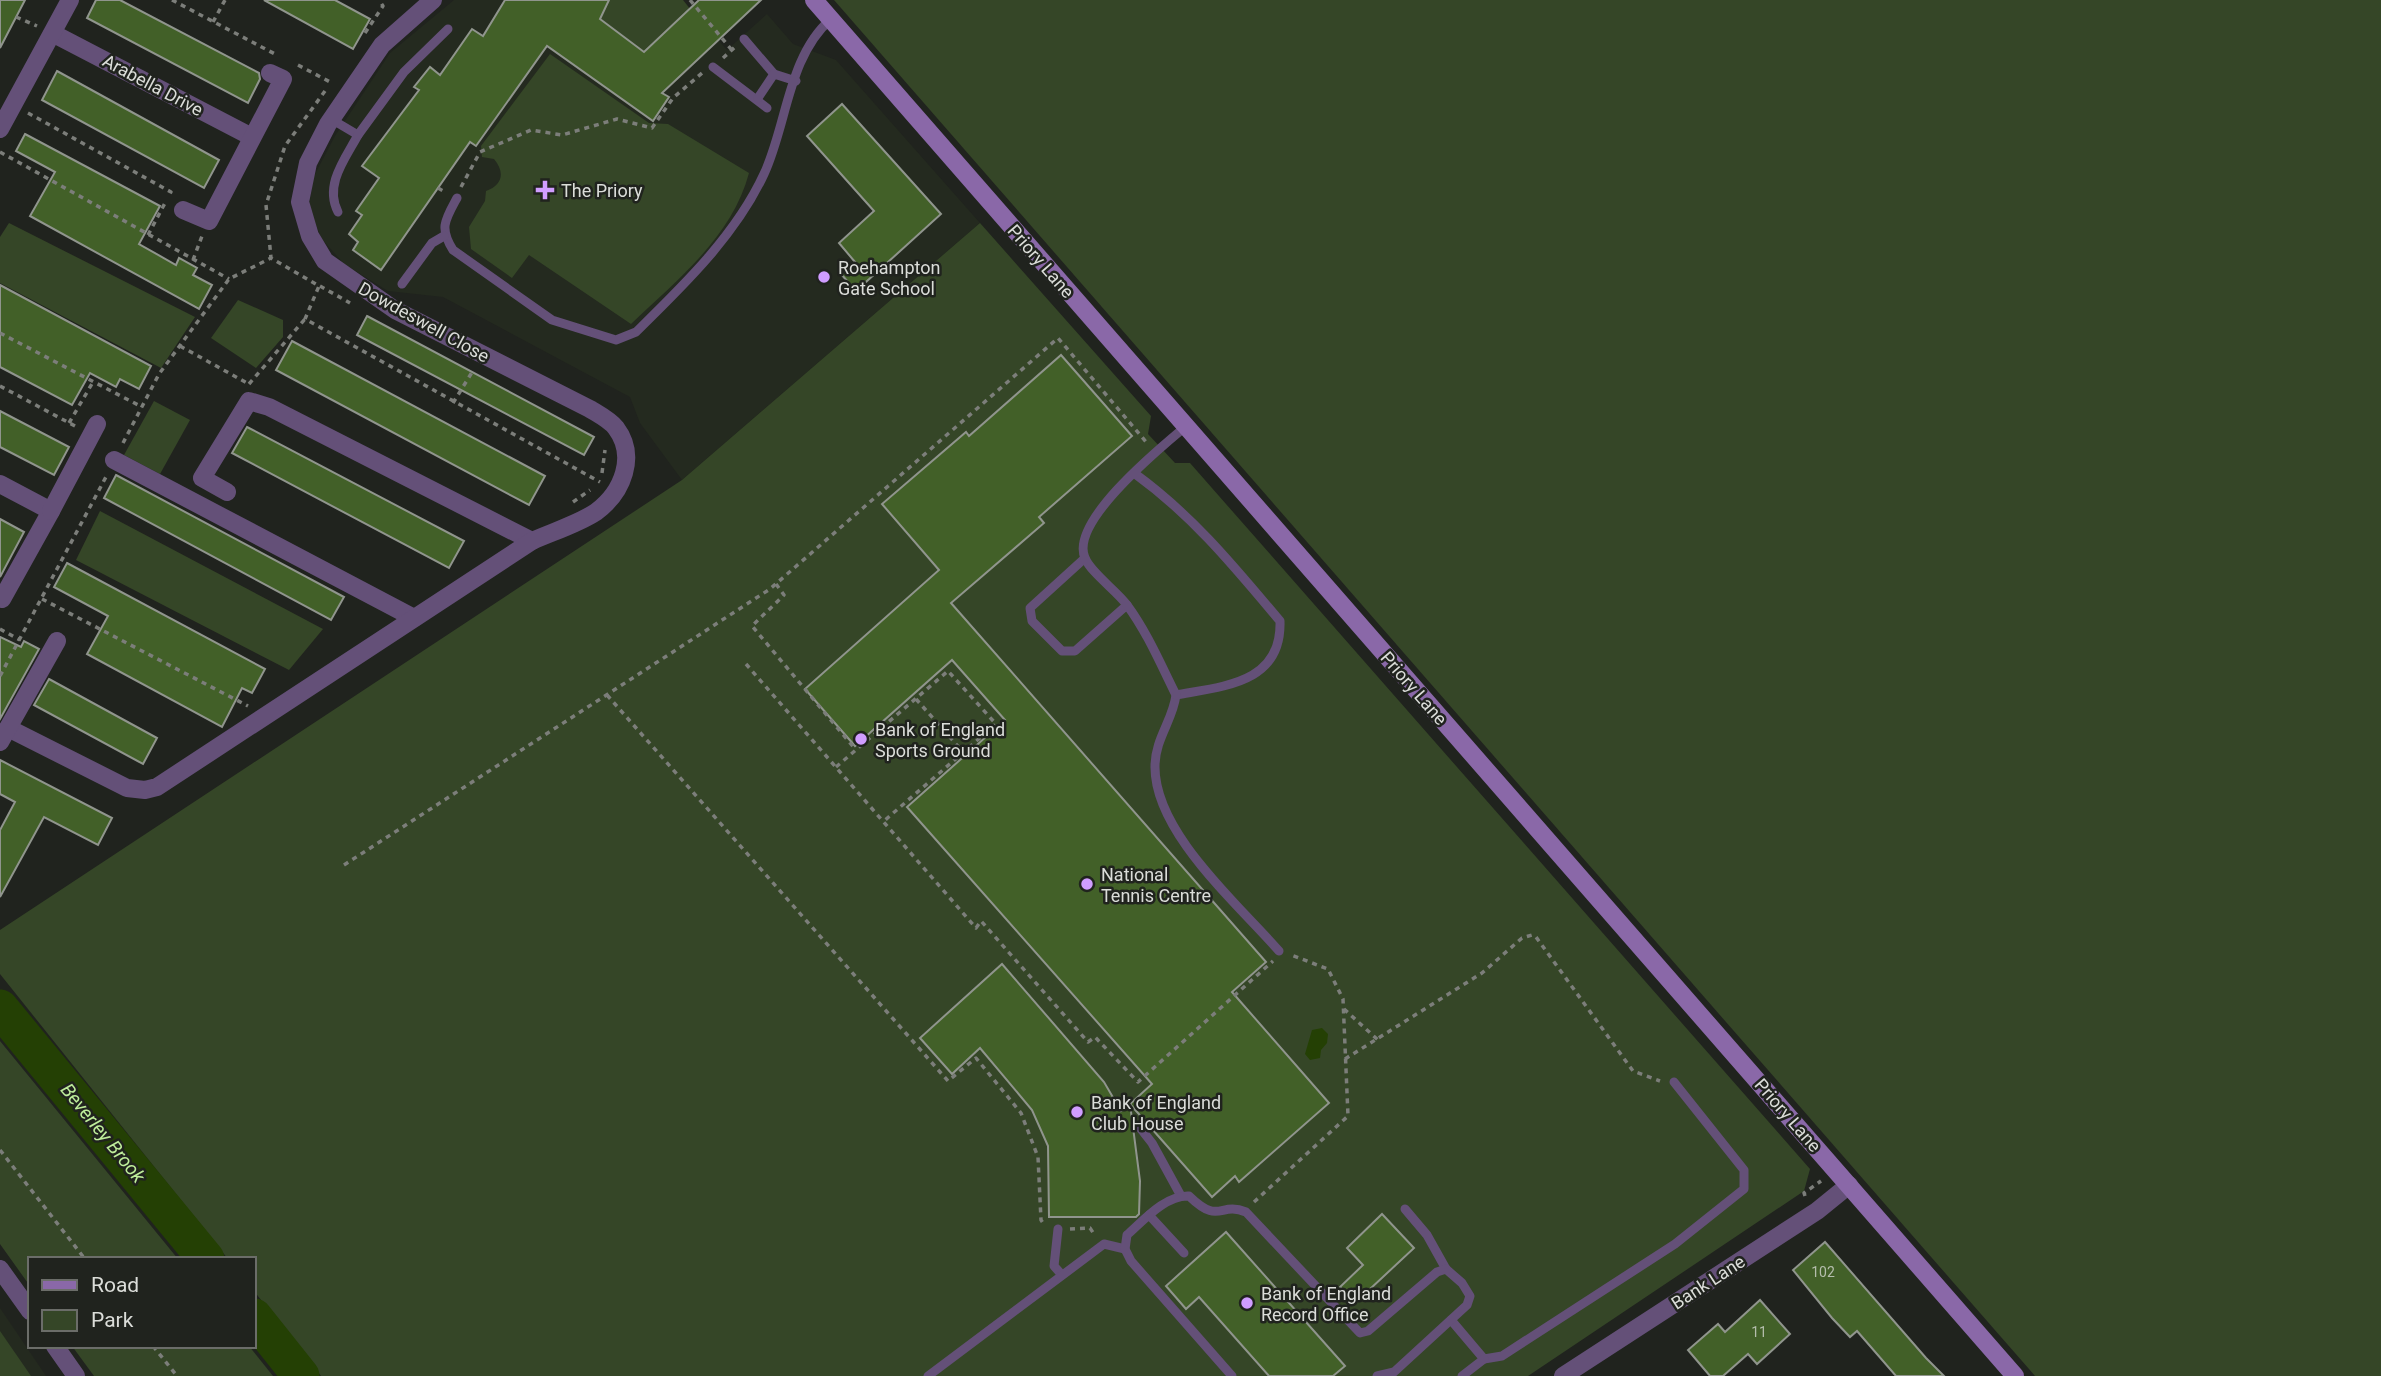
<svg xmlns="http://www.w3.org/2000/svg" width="2381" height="1376" viewBox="0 0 2381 1376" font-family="Roboto,sans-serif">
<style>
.built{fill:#242a1f}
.green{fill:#354627}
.water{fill:#244004}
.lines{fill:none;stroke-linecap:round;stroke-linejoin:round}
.river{stroke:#244004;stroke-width:37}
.building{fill:#426028;stroke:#90958d;stroke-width:2}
.path{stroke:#7c7e7a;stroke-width:3.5;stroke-dasharray:5 5;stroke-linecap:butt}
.lane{stroke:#645078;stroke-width:9}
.street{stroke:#645078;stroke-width:18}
.secondary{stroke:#8a68a8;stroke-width:18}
.poi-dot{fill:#d09dff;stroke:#20231e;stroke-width:2.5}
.labels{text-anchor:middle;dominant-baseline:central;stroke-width:5;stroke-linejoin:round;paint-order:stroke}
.number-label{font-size:14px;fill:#b5bead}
.street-label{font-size:18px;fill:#dbddd9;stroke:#20231e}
.poi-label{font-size:18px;fill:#dbddd9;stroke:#20231e;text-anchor:start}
.water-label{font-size:19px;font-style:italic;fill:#bfee9b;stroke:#20231e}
</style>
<rect width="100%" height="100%" fill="#20231e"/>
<!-- built -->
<g class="built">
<path d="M454 0H683L727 50 767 14 793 44 836 60 980 223 682 480 640 423 630 397 443 297 388 291 344 264 321 238 309 207 313 178 335 136 390 53Z"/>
<path d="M0 1308 46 1376H0Z"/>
</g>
<!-- green -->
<g class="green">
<path d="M609 0H683L690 9 644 52 600 19Z"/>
<path d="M834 0H2381V1376H2035Z"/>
<path d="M550 54 649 123 668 124 749 173C732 237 677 280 631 324L529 255 512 278 471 249 469 227 485 201 486 191C503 185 505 172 494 159L482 157 481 146Z"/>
<path d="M9 223 195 317 161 368 0 283V237Z"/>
<path d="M980 223 1151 416 1148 434 1175 463H1190L1810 1169 1804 1191 1528 1376H321L254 1291V1259H228L0 974V930L682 480Z"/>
<path d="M238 300 283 320V337L256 368 211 338Z"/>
<path d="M154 401 190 420 160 474 124 455Z"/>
<path d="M100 511 323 629 289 670 76 560Z"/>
<path d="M0 1041 178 1259H30V1286L0 1244Z"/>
<path d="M0 1331 31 1376H0Z"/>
<path d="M72 1346H249L273 1376H94Z"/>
</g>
<!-- water -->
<path class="water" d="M1322 1028 1328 1034 1327 1043 1321 1050 1320 1058 1310 1060 1305 1054 1312 1030Z"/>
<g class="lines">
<!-- river -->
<g class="river">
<path d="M0 1008 206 1259"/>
<path d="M254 1317 301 1376"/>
</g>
</g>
<!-- building -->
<g class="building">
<path d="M0 0H25L0 48Z"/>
<path d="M96 0H120L259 73 260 79 248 103 87 18Z"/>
<path d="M264 0H335L370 19 353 49Z"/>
<path d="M505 0H609L600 19 644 52 699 0H761L662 93 669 97 653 121 547 46 476 146 470 142 381 270 353 250 358 242 349 234 362 215 356 211 379 178 362 166 419 90 414 87 430 67 440 75 472 29 483 36Z"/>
<path d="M57 71 219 160 204 188 42 100Z"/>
<path d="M842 104 941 214 856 291 841 274 855 262 839 243 874 211 807 136Z"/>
<path d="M25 134 160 206 139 244 176 265 179 258 197 268 193 275 212 285 199 309 30 216 55 172 16 151Z"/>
<path d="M0 285 151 366 139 389 120 379 116 387 90 373 72 405 0 367Z"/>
<path d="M367 316 594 437 584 455 357 335Z"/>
<path d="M292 341 545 476 529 505 276 370Z"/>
<path d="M1061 355 1132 436 1039 517 1044 523 951 603 1266 962 1232 992 1329 1103 1239 1182 1235 1176 1212 1197 1130 1104 1152 1084 907 807 1005 720 952 660 855 746 805 689 939 570 882 504 966 432 969 436Z"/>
<path d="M0 411 69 447 54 475 0 447Z"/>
<path d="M247 427 464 541 449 568 232 453Z"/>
<path d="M116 475 344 597 331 620 104 498Z"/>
<path d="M0 519 24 532 0 577Z"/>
<path d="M67 563 265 669 252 693 242 688 222 727 87 654 108 616 54 587Z"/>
<path d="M0 637 21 647 24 641 39 649 0 719Z"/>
<path d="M49 679 157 738 143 764 34 705Z"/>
<path d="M0 760 112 818 98 845 44 817 0 897V830L15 802 0 794Z"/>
<path d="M1002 964 1104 1082 1121 1111 1130 1104 1140 1181 1139 1214 1136 1217H1049L1048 1146 1032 1110 980 1048 952 1074 920 1038Z"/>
<path d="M1382 1214 1414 1248 1355 1303 1340 1287 1363 1265 1347 1248Z"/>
<path d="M1226 1232 1345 1366 1333 1376H1269L1199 1297 1186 1309 1166 1286Z"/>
<path d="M1825 1242 1926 1358 1944 1376H1896L1857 1331 1850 1337 1832 1318 1793 1270Z"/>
<path d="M1760 1300 1790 1334 1757 1364 1748 1354 1723 1376H1710L1688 1350 1718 1324 1725 1332Z"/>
</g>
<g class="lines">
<!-- path -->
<g class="path">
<path d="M172 0 275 54"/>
<path d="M690 0 731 49"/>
<path d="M16 17 37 26"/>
<path d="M213 22 225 0"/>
<path d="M365 33 383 6 379 0"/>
<path d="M723 58 735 47"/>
<path d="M298 65 332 83"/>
<path d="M325 91 285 146 266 205 271 258 319 286 305 319 600 482"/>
<path d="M28 113 171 192 168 196"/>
<path d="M0 152 229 279"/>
<path d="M461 187 480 152 531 130 562 135 617 119 652 128 673 98 702 73"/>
<path d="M438 188 445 192"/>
<path d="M148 235 165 203"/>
<path d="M193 260 202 236"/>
<path d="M320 286 350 303"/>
<path d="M0 333 142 407"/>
<path d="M180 346 247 383"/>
<path d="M249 384 305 319"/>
<path d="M0 386 75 426"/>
<path d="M453 403 474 369"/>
<path d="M69 423 93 382"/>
<path d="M123 443 159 374 229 279 271 258"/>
<path d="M602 473 605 450"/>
<path d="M573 502 590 490"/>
<path d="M776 584 784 595 752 626 856 750"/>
<path d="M42 599 248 706"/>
<path d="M0 629 20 640"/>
<path d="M746 664 976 928 981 921 1088 1042 1095 1037 1138 1082 1273 961"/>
<path d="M0 676 107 475"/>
<path d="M607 695 948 1081 976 1058 1021 1113 1038 1157 1041 1220 1045 1226"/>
<path d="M916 699 963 752"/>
<path d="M836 767 948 671 996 724 884 821"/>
<path d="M344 865 770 589 1058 338 1147 443"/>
<path d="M1344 1009 1378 1040"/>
<path d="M1345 1059 1482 973 1522 938 1532 935 1536 937 1633 1071 1660 1081"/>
<path d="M0 1150 85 1259"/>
<path d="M1805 1196 1804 1193 1821 1181"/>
<path d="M1254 1202 1348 1116 1343 999 1328 969 1291 955"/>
<path d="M1070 1229 1090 1228 1094 1234"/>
<path d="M153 1346 177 1376"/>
</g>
<!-- lane -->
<g class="lane">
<path d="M744 39 774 74"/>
<path d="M713 67 767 108"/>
<path d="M758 98 774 74 796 81"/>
<path d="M331 119 358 135C345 159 324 185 338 212"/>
<path d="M358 135 404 72 448 29"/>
<path d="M457 198C445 220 439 228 453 250L552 320 616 340 636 332C683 286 736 235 764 174 787 125 788 56 831 19"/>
<path d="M402 284 432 243 444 236"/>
<path d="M1134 473C1193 516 1233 565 1280 621 1282 683 1225 686 1176 695 1173 720 1155 739 1155 766 1154 832 1238 904 1279 951"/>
<path d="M1085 558 1030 608 1032 621 1062 651H1075L1127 605"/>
<path d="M1176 695C1161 665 1147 632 1127 605 1117 591 1091 573 1085 558 1069 522 1160 448 1185 427"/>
<path d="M1141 1129 1152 1143 1181 1196"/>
<path d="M1405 1209 1427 1235 1446 1269"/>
<path d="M1149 1215 1184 1253"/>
<path d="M1058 1229 1054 1266 1062 1275"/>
<path d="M1451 1320 1484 1359 1502 1356 1675 1244 1744 1189V1170L1674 1082"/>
<path d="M928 1376 1104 1244 1125 1249"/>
<path d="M1232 1376 1131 1261 1125 1249 1127 1235C1143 1221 1165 1195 1189 1196 1220 1226 1219 1201 1246 1212L1360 1333 1368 1331 1437 1272 1446 1269 1462 1283 1470 1296 1467 1305 1394 1372 1377 1376"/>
<path d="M1462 1376 1484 1359"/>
</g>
<!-- street -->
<g class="street">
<path d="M54 34 252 137"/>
<path d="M0 129 70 0"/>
<path d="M183 210 209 221 283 79 270 73"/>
<path d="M114 460 414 618"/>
<path d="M0 484 51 511 2 599"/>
<path d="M227 492 202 478 249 401 269 407 532 541"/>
<path d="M51 511 97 424"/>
<path d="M8 728 127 788 145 790 157 787 532 541C552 532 578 524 596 512 623 492 637 456 616 428 610 420 598 414 590 409L395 310 325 261 310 236 300 202 308 163 328 124 382 45 433 0"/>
<path d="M0 742 57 641"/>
<path d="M0 1269 30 1311"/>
<path d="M55 1346 76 1376"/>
<path d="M1563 1376 1817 1211 1849 1185"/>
</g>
<!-- secondary -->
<path class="secondary" d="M814 0 2015 1376"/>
</g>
<!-- markers -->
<g class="poi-dot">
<path d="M541.5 179.5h7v7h7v7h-7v7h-7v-7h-7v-7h7z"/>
<circle cx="824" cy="277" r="7"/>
<circle cx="861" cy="739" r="7"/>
<circle cx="1087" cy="884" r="7"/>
<circle cx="1077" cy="1112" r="7"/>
<circle cx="1247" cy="1303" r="7"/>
</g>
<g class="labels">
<!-- number labels -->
<g class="number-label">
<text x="1823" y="1272">102</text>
<text x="1759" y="1332">11</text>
</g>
<!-- street labels -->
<g class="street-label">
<text transform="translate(153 85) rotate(28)">Arabella Drive</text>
<text transform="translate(1041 261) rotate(49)">Priory Lane</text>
<text transform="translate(424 322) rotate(29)">Dowdeswell Close</text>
<text transform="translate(1414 688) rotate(49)">Priory Lane</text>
<text transform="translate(1788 1115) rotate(49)">Priory Lane</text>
<text transform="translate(1708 1282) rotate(-33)">Bank Lane</text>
</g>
<!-- poi labels -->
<g class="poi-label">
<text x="561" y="190">The Priory</text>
<text x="838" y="267">Roehampton<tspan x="838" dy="21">Gate School</tspan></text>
<text x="875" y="729">Bank of England<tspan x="875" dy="21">Sports Ground</tspan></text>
<text x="1101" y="874">National<tspan x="1101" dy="21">Tennis Centre</tspan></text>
<text x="1091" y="1102">Bank of England<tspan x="1091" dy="21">Club House</tspan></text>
<text x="1261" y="1293">Bank of England<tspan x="1261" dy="21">Record Office</tspan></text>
</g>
<!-- water labels -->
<g class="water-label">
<text transform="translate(103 1133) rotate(51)">Beverley Brook</text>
</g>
</g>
<!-- legend -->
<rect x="28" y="1257" width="228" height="91" fill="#20231e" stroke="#6b6d69" stroke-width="2"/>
<rect x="42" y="1280" width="35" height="10" fill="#8a68a8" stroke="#6b6d69" stroke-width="2"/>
<text x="91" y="1292" font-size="21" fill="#dbddd9">Road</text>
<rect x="42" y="1310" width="35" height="21" fill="#354627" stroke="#6b6d69" stroke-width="2"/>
<text x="91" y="1327" font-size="21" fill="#dbddd9">Park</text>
</svg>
